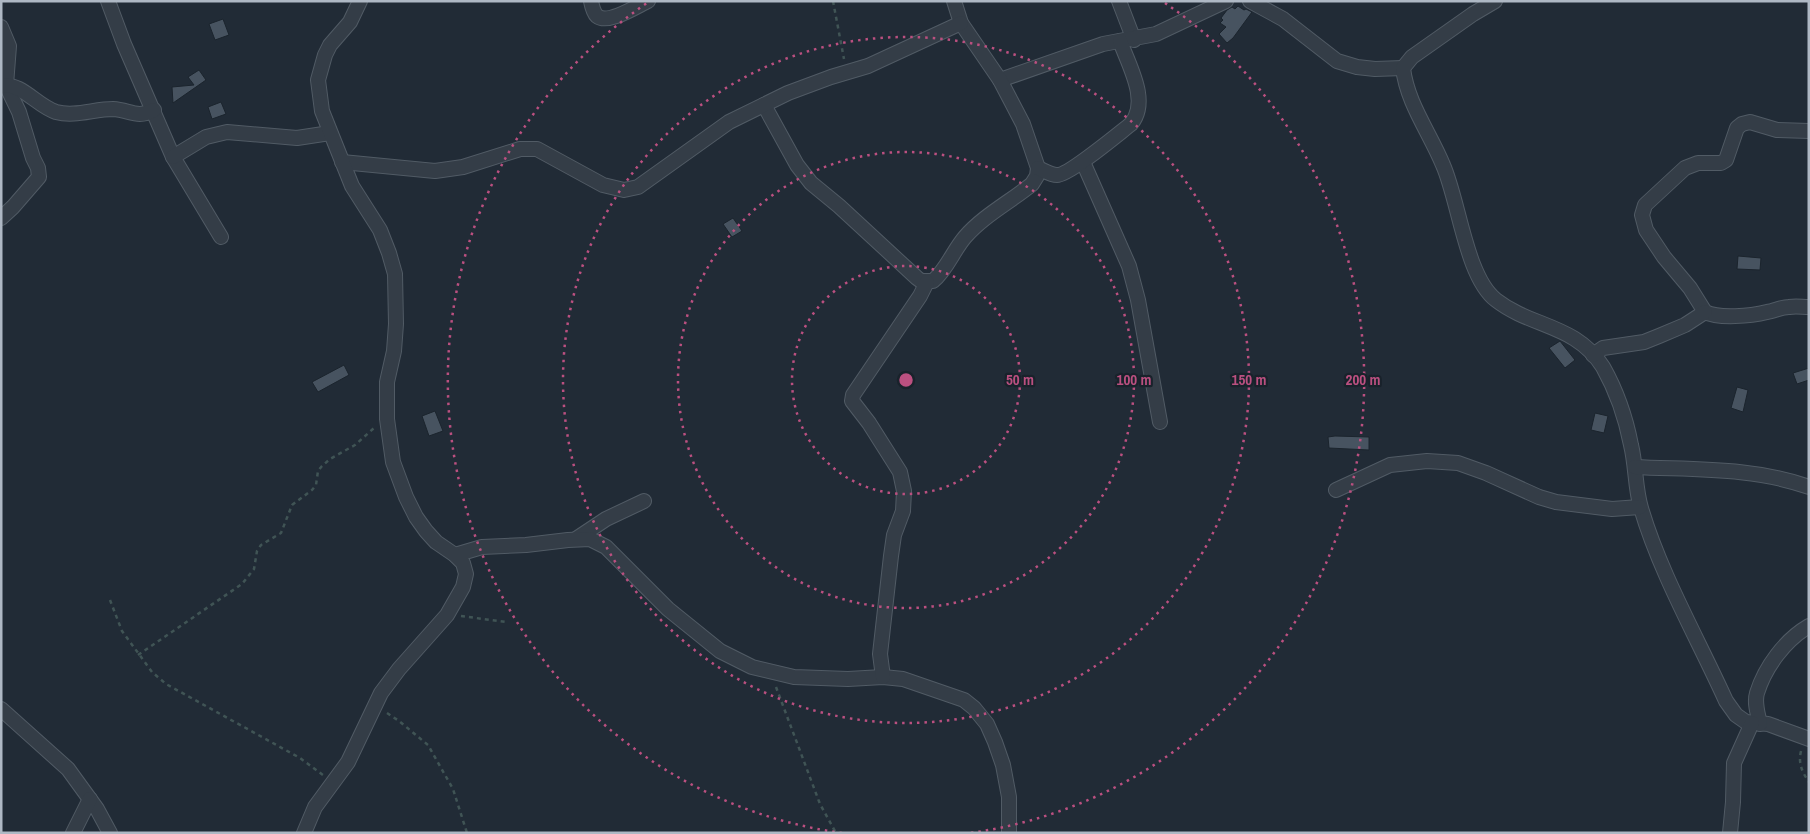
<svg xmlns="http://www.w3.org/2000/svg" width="1810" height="834" viewBox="0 0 1810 834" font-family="'Archivo Narrow',sans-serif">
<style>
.building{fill:#475360;stroke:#1b242d}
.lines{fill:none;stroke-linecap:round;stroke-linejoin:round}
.street-casing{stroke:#515b65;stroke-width:16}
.path{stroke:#405455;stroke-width:2.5;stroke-dasharray:4 4;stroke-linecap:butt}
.street{stroke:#343d47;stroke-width:14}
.ring{fill:none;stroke:#bb5080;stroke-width:2.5;stroke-dasharray:2.5 5}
.centre{fill:#bb5080;stroke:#19222b;stroke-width:2.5}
.ring-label{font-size:15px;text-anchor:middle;font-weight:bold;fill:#bb5080;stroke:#19222b;stroke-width:4.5;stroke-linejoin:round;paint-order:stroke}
</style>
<rect width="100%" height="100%" fill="#212b36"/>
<!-- building -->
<g class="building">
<path d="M1238 6 1244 10 1246 9 1252 12 1233 38 1227 43 1219 34 1226 27 1220 23 1223 20 1221 18 1227 10 1232 7 1235 9Z"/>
<path d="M223 19 229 35 215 40 209 24Z"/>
<path d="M199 70 206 80 173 103 172 87 194 85 188 77Z"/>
<path d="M221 102 226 114 212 119 208 107Z"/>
<path d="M733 218 742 231 732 237 723 224Z"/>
<path d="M1738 256 1761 258 1760 270 1737 269Z"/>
<path d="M1560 341 1575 360 1565 368 1549 348Z"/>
<path d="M344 365 349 375 318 392 312 382Z"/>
<path d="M1809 368V380L1797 384 1793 373Z"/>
<path d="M1737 387 1748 390 1743 412 1731 408Z"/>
<path d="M435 411 443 431 429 436 422 416Z"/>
<path d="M1595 413 1608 416 1604 433 1591 430Z"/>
<path d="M1335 436 1369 437V450L1329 448 1328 437Z"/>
</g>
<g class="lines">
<defs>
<g id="street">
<path d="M108 1 124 44 173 157 221 237"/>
<path d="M591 1C592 6 593 12 597 16 608 25 637 6 648 1"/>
<path d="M1119 1 1134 40"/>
<path d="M1250 1 1283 19 1337 61 1357 67 1375 69 1403 68"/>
<path d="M1495 1 1473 14 1412 57 1403 68C1407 103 1430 133 1443 165 1459 201 1466 277 1496 300 1532 328 1576 324 1603 367 1616 390 1626 419 1631 445 1636 465 1635 488 1641 508 1660 573 1698 639 1726 701L1736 715 1746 722 1768 724 1809 739"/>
<path d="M1 27 9 46 6 85 19 112 33 158 38 168 39 177 13 207 1 218"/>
<path d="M1000 80 1103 44 1156 34 1226 1"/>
<path d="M1 85C22 83 37 106 56 112 75 117 94 109 113 109 130 110 137 119 154 110"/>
<path d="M764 105 797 165 811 183 839 206 917 278 921 281H933C947 269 953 251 965 237 983 216 1010 202 1032 184L1037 176 1038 168 1023 124 1011 101 1000 80 961 23 954 1"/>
<path d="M1809 131 1777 130 1750 122 1742 124 1737 128 1726 160 1721 163H1698L1685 168 1645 205 1642 215 1646 230 1664 257 1690 288 1705 312C1719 319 1751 316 1767 312 1774 311 1782 307 1789 307 1796 306 1802 307 1809 307"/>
<path d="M173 157 206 137 227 132 297 138 330 133"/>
<path d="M342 162 435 171 463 167 520 149H537L603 185 624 190 638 187 729 122 788 93 831 77 868 66 961 23"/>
<path d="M1083 162 1129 266 1138 300 1160 422"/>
<path d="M1038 168C1043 170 1051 175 1057 175 1069 175 1118 134 1131 124 1150 101 1129 66 1120 41"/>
<path d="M1593 355 1603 348 1644 342 1659 336 1685 325 1705 312"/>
<path d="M1635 467C1693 470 1753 467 1809 487"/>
<path d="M1336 490 1390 465 1427 461 1458 463 1486 473 1539 497 1556 502 1612 509 1640 507"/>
<path d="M576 539 606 519 644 501"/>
<path d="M455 555 482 547 526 545 568 540 590 539 606 547 668 609 720 651 752 667 794 677 848 679 883 677 903 679 964 700 974 708 987 724 995 742 1003 765 1009 797V833"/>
<path d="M883 677 880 654 891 556 894 535 903 511 904 491 900 472 869 423 852 401 853 395 920 296 927 282"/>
<path d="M1 709 68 769 97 809 110 833"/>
<path d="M1760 724C1758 714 1754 703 1757 693 1765 667 1785 640 1809 626"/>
<path d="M73 833 90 799"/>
<path d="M304 833 315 807 348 762 381 693 399 669 447 615 463 587 466 574 463 563 455 555 436 542 426 531 416 517 406 497 393 462 387 419V382L394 351 396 324 395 274 389 253 380 230 352 186 322 111 318 80 325 55 330 45 350 22 360 1"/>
<path d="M1730 833 1733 802 1734 763 1752 723"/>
</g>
</defs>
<!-- street casing -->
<use href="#street" class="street-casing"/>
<!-- path -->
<g class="path">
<path d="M833 1 844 59"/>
<path d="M110 600 122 631 152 672 166 684 300 758 323 775"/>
<path d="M461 616 506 622"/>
<path d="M138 655 242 584 254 569 257 551 261 545 281 533 292 505 312 490 316 485 318 471 322 466 330 459 355 445 374 428"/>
<path d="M776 687 820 804 836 833"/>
<path d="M387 713 399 721 428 745 453 789 467 833"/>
<path d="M1801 751C1798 763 1802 772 1809 782"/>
</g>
<!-- street -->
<use href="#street" class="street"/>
</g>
<!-- distance rings -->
<g class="ring">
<circle cx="906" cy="380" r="114"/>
<circle cx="906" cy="380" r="228"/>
<circle cx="906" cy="380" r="343"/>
<path d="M842 833A457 457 0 0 1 647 3M1165 3A457 457 0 0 1 970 833"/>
</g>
<circle cx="906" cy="380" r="8" class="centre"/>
<g class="ring-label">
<text x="1020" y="385">50 m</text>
<text x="1134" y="385">100 m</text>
<text x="1249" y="385">150 m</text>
<text x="1363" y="385">200 m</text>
</g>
<!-- border -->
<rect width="1810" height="834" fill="none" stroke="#aeb8c4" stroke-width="5"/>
</svg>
